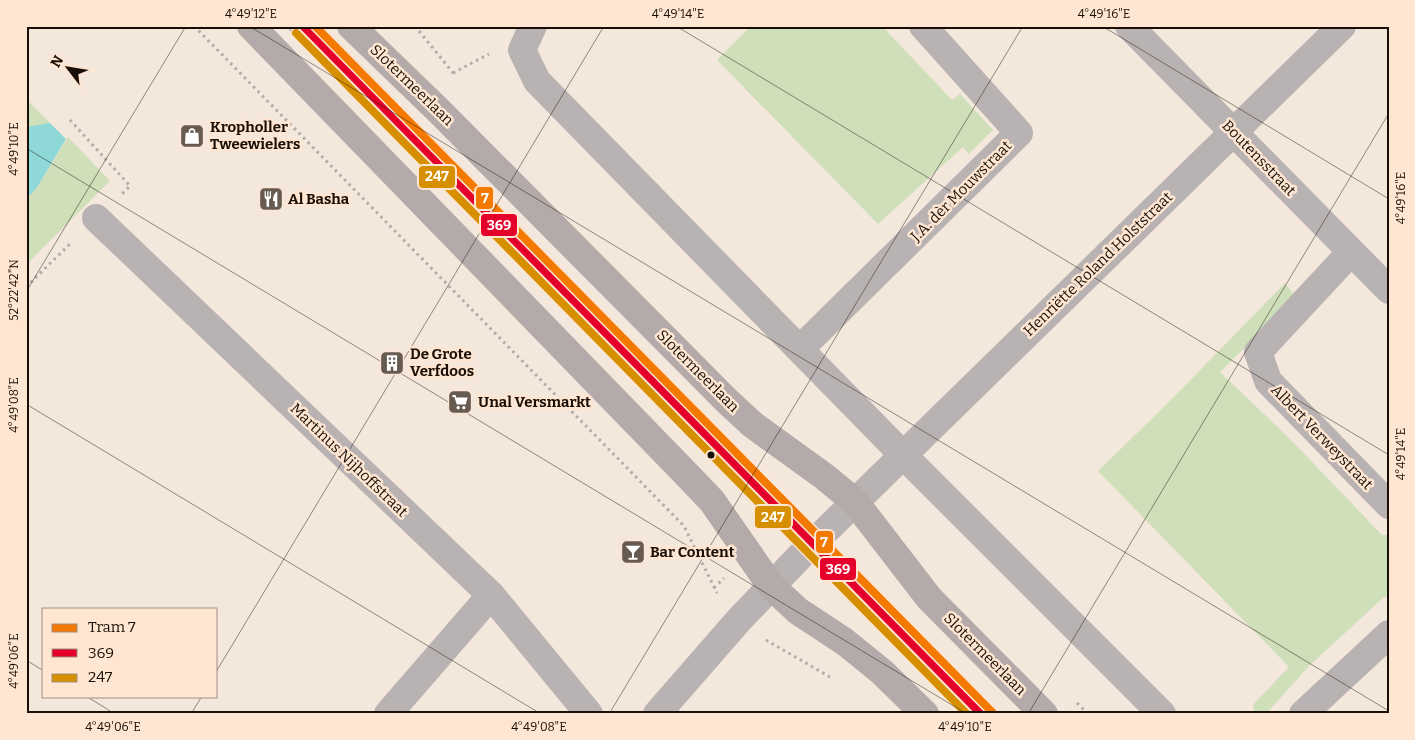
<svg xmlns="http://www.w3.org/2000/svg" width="1415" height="740" viewBox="0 0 1415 740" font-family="Bitter,serif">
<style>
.green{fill:#cedfb9}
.water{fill:#8ed8d7}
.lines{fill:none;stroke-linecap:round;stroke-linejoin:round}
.path{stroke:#b2aba7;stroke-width:3;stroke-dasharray:2.5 4;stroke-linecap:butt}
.minor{stroke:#b9b2b2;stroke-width:28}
.major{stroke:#b3aaa9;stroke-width:28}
.bus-1-casing{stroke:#fee6d2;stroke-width:11}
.bus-2-casing{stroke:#fee6d2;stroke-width:11}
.bus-1{stroke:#e4002b;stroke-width:8}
.bus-2{stroke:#d68f01;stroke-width:8}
.tram-1-casing{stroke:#fee6d2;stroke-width:11}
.tram-1{stroke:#f47900;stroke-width:8}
.ticks{fill:none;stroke:#190f06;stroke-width:1;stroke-opacity:0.45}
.bus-dot{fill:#190f06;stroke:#fee6d2;stroke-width:2}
.labels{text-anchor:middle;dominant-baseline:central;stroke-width:5;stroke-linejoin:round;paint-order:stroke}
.street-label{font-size:15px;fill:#190f06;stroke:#fee6d2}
.poi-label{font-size:15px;font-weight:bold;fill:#190f06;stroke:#fee6d2;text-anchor:start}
.line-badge{stroke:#fee6d2;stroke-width:2}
.badge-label{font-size:14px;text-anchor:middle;font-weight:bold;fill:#fff}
.neatline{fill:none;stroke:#190f06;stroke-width:2}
.ticks-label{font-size:12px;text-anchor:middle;fill:#190f06}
</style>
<rect width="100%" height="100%" fill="#f4e7dc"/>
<!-- green -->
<g class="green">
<path d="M751 26H882L952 100 960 94 993 130 969 154 963 147 878 224 717 60Z"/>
<path d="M26 99 50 123 26 127Z"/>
<path d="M68 137 110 181 26 265V199L36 189Z"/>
<path d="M1285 283 1296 297 1220 372 1293 442 1382 535H1389V597H1384L1309 666 1266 714H1254L1253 705 1289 667 1098 471 1169 402Z"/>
</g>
<!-- water -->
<path class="water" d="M50 123 66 139 36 189 26 199V127Z"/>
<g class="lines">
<!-- path -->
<g class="path">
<path d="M194 26 684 526 717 593"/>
<path d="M415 26 454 74"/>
<path d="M26 28 28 26"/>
<path d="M453 73 489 54"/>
<path d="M70 120 130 186 120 196"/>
<path d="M26 287 72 242"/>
<path d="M714 588 724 578"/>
<path d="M766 640 830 677"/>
<path d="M1077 703 1088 714"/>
</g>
<!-- minor -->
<g class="minor">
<path d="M303 26 981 714"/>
<path d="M533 26 522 50 537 81 903 455 1162 714"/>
<path d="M1129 26 1389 290"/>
<path d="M96 218 491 595 589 714"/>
<path d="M1351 252 1258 352 1268 381 1389 505"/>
<path d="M800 349 1019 133 923 26"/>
<path d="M388 714 491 595"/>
<path d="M657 714 738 621 805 551 1342 26"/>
<path d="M1303 714 1389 634"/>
</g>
<!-- major -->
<g class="major">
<path d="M251 26 692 480 712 501 771 586 798 611 845 642 882 672 925 714"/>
<path d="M351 26 439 111 727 401 753 425 825 477 855 502 929 598 1044 714"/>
</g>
<defs>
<path id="bus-1" d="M303 26 981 714"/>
<path id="bus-2" d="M296 33 967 714"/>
</defs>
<!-- bus-1 casing -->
<use href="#bus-1" class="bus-1-casing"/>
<!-- bus-2 casing -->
<use href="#bus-2" class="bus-2-casing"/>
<!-- bus-1 -->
<use href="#bus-1" class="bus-1"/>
<!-- bus-2 -->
<use href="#bus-2" class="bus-2"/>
<defs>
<path id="tram-1" d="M315 26 994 714"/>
</defs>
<!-- tram-1 casing -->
<use href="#tram-1" class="tram-1-casing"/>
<!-- tram-1 -->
<use href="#tram-1" class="tram-1"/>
</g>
<!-- ticks -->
<path class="ticks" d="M249 26 1389 711M676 26 1389 455M1102 26 1389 199M26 148 967 714M26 292 186 26M26 404 541 714M26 660 44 671M216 672 604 26M86 696 115 714M191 714 202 696M609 714 1023 26M1028 714 1389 113"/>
<!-- icons -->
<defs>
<symbol id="shop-square" viewBox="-11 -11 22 22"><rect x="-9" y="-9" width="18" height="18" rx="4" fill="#665b51" stroke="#fee6d2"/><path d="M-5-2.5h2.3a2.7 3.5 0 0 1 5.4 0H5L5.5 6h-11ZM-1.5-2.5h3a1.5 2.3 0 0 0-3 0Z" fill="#fff"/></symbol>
<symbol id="restaurant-square" viewBox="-11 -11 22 22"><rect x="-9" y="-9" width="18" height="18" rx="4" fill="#665b51" stroke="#fee6d2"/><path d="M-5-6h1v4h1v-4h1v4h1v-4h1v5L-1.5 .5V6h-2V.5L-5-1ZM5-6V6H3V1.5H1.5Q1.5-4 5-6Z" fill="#fff"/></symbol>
<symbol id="building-square" viewBox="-11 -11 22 22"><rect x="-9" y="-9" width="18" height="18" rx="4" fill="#665b51" stroke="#fee6d2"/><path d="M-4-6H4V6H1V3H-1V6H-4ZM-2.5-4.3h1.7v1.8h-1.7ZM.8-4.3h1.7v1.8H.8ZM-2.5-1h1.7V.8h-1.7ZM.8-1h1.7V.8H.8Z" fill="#fff"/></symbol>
<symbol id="supermarket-square" viewBox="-11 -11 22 22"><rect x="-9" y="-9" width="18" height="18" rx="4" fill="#665b51" stroke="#fee6d2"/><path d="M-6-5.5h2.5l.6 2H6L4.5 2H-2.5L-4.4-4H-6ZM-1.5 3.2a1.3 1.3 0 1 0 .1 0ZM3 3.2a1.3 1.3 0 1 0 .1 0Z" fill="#fff"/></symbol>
<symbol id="bar-square" viewBox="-11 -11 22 22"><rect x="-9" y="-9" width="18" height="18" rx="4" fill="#665b51" stroke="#fee6d2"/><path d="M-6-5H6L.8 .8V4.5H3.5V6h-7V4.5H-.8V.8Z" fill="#fff"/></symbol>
</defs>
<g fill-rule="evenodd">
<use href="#shop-square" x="178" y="122" width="28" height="28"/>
<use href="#restaurant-square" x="257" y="185" width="28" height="28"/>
<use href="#building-square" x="378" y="349" width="28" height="28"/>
<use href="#supermarket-square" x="446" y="388" width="28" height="28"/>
<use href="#bar-square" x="619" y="538" width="28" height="28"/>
</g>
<!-- markers -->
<circle class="bus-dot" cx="711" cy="455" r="4.5"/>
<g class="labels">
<!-- street labels -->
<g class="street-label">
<text transform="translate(412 85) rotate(44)">Slotermeerlaan</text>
<text transform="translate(1259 158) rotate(46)">Boutensstraat</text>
<text transform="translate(961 191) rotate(-45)">J.A. dèr Mouwstraat</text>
<text transform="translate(1098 264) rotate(-44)">Henriëtte Roland Holststraat</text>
<text transform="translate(698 371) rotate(45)">Slotermeerlaan</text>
<text transform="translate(1322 437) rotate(46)">Albert Verweystraat</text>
<text transform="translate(349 460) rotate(44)">Martinus Nijhoffstraat</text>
<text transform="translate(985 654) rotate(45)">Slotermeerlaan</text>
</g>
<!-- poi labels -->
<g class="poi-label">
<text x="210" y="127">Kropholler<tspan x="210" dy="17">Tweewielers</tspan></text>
<text x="288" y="199">Al Basha</text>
<text x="410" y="354">De Grote<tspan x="410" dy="17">Verfdoos</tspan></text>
<text x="478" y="402">Unal Versmarkt</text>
<text x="650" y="552">Bar Content</text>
</g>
</g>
<g class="line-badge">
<rect x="418" y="165" width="38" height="24" rx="5" fill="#d68f01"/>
<rect x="475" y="186" width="19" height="24" rx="5" fill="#f47900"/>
<rect x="480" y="213" width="38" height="24" rx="5" fill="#e4002b"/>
<rect x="754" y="505" width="38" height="24" rx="5" fill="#d68f01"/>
<rect x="815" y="530" width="19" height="24" rx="5" fill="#f47900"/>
<rect x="819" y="557" width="38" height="24" rx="5" fill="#e4002b"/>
</g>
<g class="badge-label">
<text x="437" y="181">247</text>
<text x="485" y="203">7</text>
<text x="499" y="230">369</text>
<text x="773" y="522">247</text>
<text x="824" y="547">7</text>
<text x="838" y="574">369</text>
</g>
<!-- border -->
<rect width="1415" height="740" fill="none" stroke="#fee6d2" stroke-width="55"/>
<!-- legend -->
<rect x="42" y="608" width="175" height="90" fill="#fee6d2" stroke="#a29080"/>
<rect x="52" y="624" width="25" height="8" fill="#f47900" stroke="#a29080"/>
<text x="88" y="632" font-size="15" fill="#190f06">Tram 7</text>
<rect x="52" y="649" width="25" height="8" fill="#e4002b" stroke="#a29080"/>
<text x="88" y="658" font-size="15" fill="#190f06">369</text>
<rect x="52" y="674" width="25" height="8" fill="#d68f01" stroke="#a29080"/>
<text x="88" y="682" font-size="15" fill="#190f06">247</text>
<!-- north arrow -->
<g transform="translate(68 68) rotate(301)" stroke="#fee6d2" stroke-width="4" paint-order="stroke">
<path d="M0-4L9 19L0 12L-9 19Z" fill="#190f06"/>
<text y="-8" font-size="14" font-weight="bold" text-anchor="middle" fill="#190f06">N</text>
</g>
<rect x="28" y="28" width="1360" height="684" class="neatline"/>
<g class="ticks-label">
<text x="251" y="18">4°49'12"E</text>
<text x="678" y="18">4°49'14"E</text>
<text x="1104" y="18">4°49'16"E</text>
<text transform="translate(14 149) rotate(-90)" y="4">4°49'10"E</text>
<text transform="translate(1401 198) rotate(-90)" y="4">4°49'16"E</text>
<text transform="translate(14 290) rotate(-90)" y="4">52°22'42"N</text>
<text transform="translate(14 405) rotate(-90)" y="4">4°49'08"E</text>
<text transform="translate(1401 454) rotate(-90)" y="4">4°49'14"E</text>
<text transform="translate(14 661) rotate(-90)" y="4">4°49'06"E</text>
<text x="113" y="731">4°49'06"E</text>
<text x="539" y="731">4°49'08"E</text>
<text x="965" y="731">4°49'10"E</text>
</g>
</svg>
